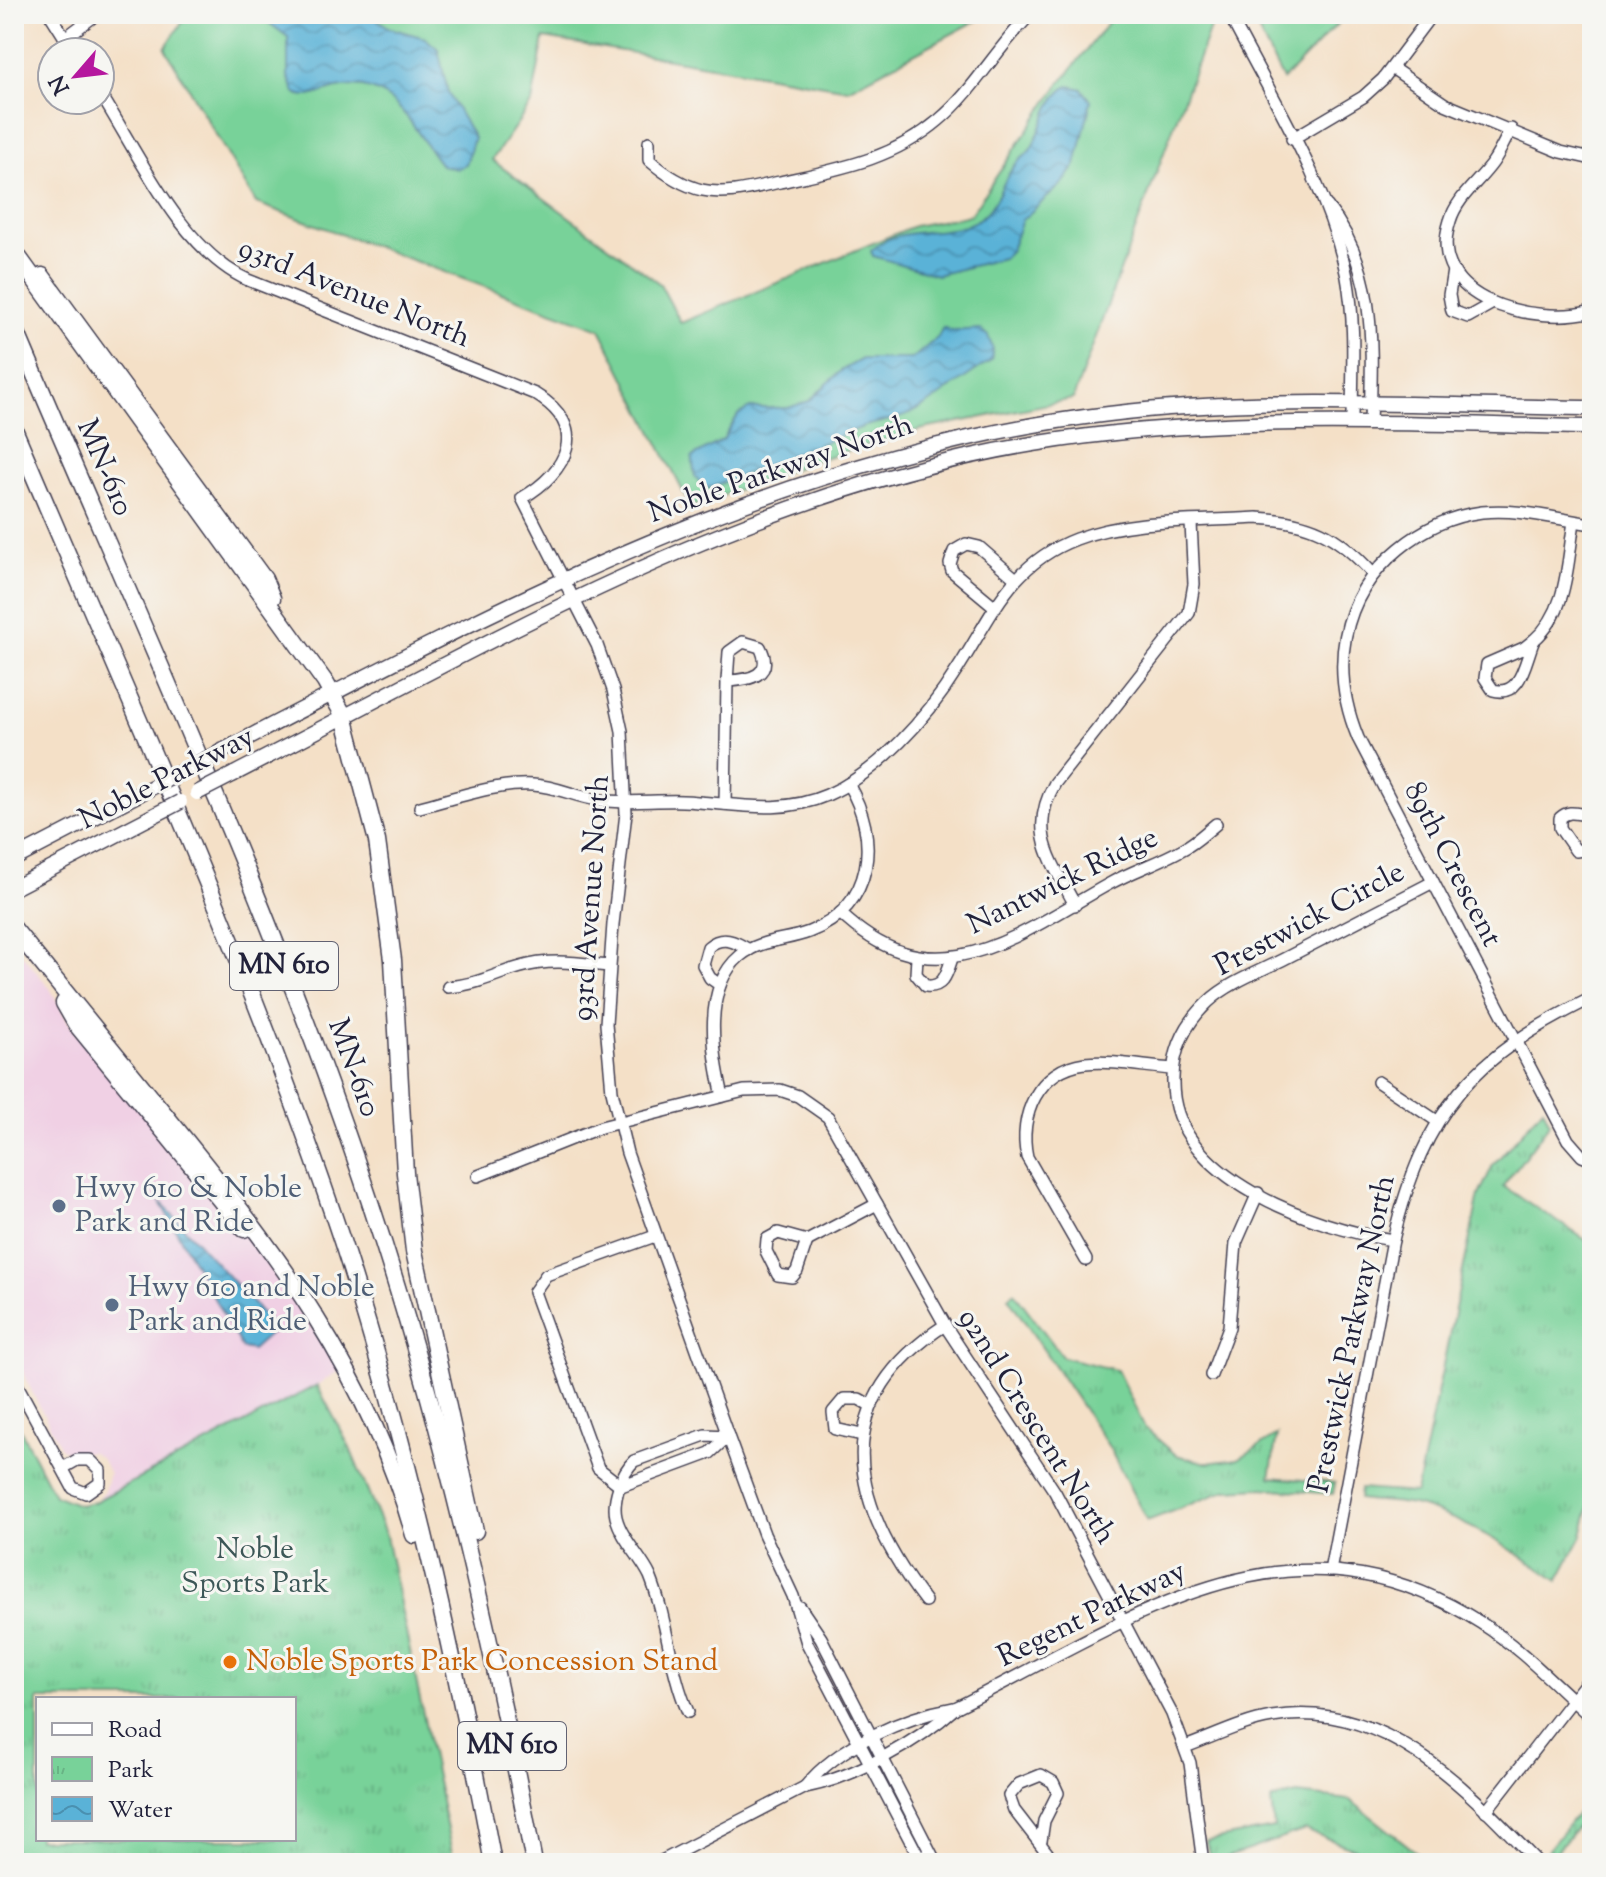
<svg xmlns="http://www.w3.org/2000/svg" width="1606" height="1877" viewBox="0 0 1606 1877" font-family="'Sorts Mill Goudy',serif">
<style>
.built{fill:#f0d0e4}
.green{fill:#78d299;stroke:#4d7a6a;stroke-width:2}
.park{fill:url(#park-tufts);stroke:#4d7a6a;stroke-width:2;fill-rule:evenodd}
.water{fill:url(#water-waves);stroke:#3e6a89;stroke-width:2}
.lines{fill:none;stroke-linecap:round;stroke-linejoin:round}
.minor-casing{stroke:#423e50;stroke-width:14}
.major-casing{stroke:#423e50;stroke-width:17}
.highway-casing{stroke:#423e50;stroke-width:19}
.minor{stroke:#fff;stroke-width:11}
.major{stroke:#fff;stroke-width:14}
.highway{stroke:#fff;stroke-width:16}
.major-bridge-casing{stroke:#423e50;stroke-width:17;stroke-linecap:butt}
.major-bridge{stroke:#fff;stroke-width:14}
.service-dot{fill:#5c6f8a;stroke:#f6f6f2;stroke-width:3}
.food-dot{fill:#e8710a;stroke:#f6f6f2;stroke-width:3}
.labels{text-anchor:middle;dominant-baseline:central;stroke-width:6;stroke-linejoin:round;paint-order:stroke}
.shield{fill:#f6f6f2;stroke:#626272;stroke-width:2}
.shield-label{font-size:28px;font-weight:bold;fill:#22223b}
.street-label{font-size:30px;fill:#22223b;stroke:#f6f6f2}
.service-label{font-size:30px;fill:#4e5e75;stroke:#f6f6f2;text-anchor:start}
.park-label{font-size:30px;fill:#3c5757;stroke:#f6f6f2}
.food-label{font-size:30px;fill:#c56008;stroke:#f6f6f2;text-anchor:start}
</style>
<defs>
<pattern id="park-tufts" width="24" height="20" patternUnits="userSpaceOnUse" patternTransform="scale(2)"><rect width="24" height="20" fill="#78d299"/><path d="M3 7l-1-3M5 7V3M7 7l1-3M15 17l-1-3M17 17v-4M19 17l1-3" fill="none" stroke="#68b485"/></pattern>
<pattern id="water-waves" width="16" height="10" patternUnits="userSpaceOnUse" patternTransform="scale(2)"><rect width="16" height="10" fill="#5ab2d7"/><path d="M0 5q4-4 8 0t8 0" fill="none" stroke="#4a90b0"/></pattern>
</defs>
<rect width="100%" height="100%" fill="#f6f6f2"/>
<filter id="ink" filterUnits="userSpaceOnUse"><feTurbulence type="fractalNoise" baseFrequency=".0125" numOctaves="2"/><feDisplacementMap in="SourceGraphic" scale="16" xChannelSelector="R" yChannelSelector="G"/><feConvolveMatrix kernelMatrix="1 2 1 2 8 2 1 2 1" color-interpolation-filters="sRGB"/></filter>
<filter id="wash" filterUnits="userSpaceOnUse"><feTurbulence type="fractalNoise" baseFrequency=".006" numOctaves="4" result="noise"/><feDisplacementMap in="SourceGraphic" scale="32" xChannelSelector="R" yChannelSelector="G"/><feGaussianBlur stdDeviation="1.8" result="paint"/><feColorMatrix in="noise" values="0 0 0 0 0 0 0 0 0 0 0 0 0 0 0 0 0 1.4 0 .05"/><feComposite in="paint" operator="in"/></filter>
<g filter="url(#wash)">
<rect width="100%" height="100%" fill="#f4e0c7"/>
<!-- built -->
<path class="built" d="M14 945 50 988 68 1022 256 1247 342 1369 317 1385 94 1502 104 1492 109 1473 101 1458 92 1452H68L61 1448 25 1378 14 1345Z"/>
<!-- green -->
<g class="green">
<path d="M188 14H989L848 89 544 38 532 102 492 160 660 284 681 323 914 226 970 215 1058 86 1115 14H1205L1211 25 1073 399 919 430 820 459 691 507 600 329 256 203 165 48Z"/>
<path d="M1250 14H1347L1283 80Z"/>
</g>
<!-- park -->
<g class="park">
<path d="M1543 1108 1550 1123 1503 1186 1592 1244V1494L1582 1536 1558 1581C1515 1551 1471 1522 1421 1507 1401 1501 1378 1502 1359 1499L1360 1489 1416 1493 1479 1195 1493 1165Z"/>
<path d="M1014 1292 1063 1357 1117 1370 1145 1428 1176 1455 1207 1463 1238 1459 1277 1435 1270 1477 1335 1483 1333 1494 1262 1488 1227 1490 1147 1521 1109 1447 1008 1297Z"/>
<path d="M317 1385 349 1446 386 1536 454 1863H14V1417L54 1495 79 1505 94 1502ZM38 1699H294V1839H38Z"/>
<path d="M1297 1794 1350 1800 1430 1863H1381L1355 1849 1305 1830 1211 1863 1206 1841 1274 1828 1271 1800Z"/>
<path d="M1592 1795V1809L1548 1862 1543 1856Z"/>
</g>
<!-- water -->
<g class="water">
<path d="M257 14H369L390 28 425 38 438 49 448 93 474 138 466 164 457 169 441 165C411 128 395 76 337 88 322 91 310 101 295 93L288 76V37Z"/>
<path d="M1069 86 1082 89 1091 101 1076 165 1063 183 1022 220 1011 250 1003 258 937 275 873 256 871 251C900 220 957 243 986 213 1000 199 1003 179 1015 165 1021 158 1028 155 1032 147 1044 127 1048 96 1069 86Z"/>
<path d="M943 327 951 331 980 329 988 336 993 349 991 360 926 405 905 416 865 426 707 489 695 477 692 457 723 440 738 415 750 408H788L809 401 842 370 862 359H912L938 337Z"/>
<path d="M159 1200 266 1318 273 1331 252 1350 242 1348Z"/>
</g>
</g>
<g filter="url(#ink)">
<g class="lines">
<defs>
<g id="minor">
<path d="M50 14 74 52"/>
<path d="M1229 14C1272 98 1328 184 1347 277 1356 325 1352 375 1352 423"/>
<path d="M65 38 97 14"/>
<path d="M1392 68 1445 104 1561 152 1592 159"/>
<path d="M100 93C138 153 182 251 248 280L535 394C591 427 567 472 522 498L597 645 613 690 622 731 626 813 613 924 606 1024 612 1091 627 1153 728 1436 764 1534 793 1596 807 1643 922 1863"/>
<path d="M1511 129C1505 140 1500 152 1493 162 1479 182 1457 197 1450 221 1424 301 1536 326 1592 311"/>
<path d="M1292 139 1363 97 1383 79 1432 14"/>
<path d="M649 142V160C665 174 681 185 702 190 728 196 755 187 780 182 838 169 892 160 939 120 975 90 997 47 1031 14"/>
<path d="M1327 206C1378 269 1372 348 1370 424"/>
<path d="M1453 270 1449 295 1452 311 1468 317 1493 303"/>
<path d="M1592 524C1555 519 1519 508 1482 512 1450 516 1423 529 1399 549 1339 598 1330 670 1358 738L1568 1140 1582 1156 1592 1160"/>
<path d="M994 606 952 571 950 564 954 551 966 544 979 547 1016 579"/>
<path d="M1534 640C1525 660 1522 698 1493 690L1485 678 1487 664 1524 648Z"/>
<path d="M1534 640C1568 611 1567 563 1574 522"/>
<path d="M743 642 760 647C775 676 749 680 727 681L729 652Z"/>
<path d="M725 804 727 681"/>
<path d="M420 807C456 798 496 783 533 785 556 786 576 797 598 800 626 804 655 800 683 801 732 803 779 816 827 795 879 772 927 718 957 670 992 616 1010 564 1076 539 1131 518 1199 522 1257 518 1310 521 1337 534 1372 573"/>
<path d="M1592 815C1579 816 1571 808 1560 818V828L1576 851 1588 849 1592 839"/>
<path d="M1075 905C1052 861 1027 832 1055 783L1189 613 1194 584 1191 523"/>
<path d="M840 913C935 1004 1017 935 1109 884 1132 871 1158 863 1181 850 1194 844 1205 833 1216 824"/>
<path d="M917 957 916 974 926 986C944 988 947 973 952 958"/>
<path d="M720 985 710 978 703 965 708 947C722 935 735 941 749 950"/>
<path d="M448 987C480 984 492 975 521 967 550 958 579 963 609 966"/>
<path d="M1378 1082 1437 1121"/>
<path d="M723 1096C713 1054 702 988 740 956 760 939 786 941 809 932 875 907 880 837 848 784"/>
<path d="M478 1176 601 1127 744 1091 780 1090 798 1096 828 1117 948 1330 1055 1492 1172 1714 1190 1763 1203 1863"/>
<path d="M778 1233 807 1241 797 1271 792 1277 778 1275 766 1251 767 1239Z"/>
<path d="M1393 1240C1315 1228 1173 1179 1173 1083 1172 1051 1185 1024 1208 1002 1228 983 1258 972 1282 960 1333 934 1383 908 1433 882"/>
<path d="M807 1241 877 1204"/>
<path d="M1086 1260 1027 1157C1018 1116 1038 1069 1085 1063 1113 1060 1144 1067 1173 1069"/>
<path d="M1211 1375 1229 1327 1236 1243 1258 1193"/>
<path d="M14 1379 73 1488 86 1493 100 1483V1470L90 1460H77L63 1468"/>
<path d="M862 1435 835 1429 833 1412 844 1399H859L870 1405"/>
<path d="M621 1486 598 1468 534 1292 546 1275 655 1236"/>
<path d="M621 1486 710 1453 728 1436"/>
<path d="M1330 1571 1393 1240C1424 1110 1473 1056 1592 998"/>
<path d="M925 1601C849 1501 827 1402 945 1325"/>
<path d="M800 1607 821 1638 936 1863"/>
<path d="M688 1712C669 1669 668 1620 650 1576 641 1557 621 1538 616 1517 612 1500 622 1472 634 1461L705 1435 728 1436"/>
<path d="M1185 1747C1213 1737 1242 1722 1272 1717 1384 1698 1467 1789 1538 1863"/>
<path d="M805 1787C837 1746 904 1717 954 1708"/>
<path d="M1486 1811 1592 1675"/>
<path d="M1041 1841 1044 1821 1058 1793 1053 1782 1041 1775 1019 1784 1009 1796 1014 1810 1055 1863"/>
<path d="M658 1863 805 1787C854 1778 919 1741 955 1708 1131 1621 1286 1499 1481 1623 1522 1649 1556 1686 1592 1718"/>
</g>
<g id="major">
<path d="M224 750C505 604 790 451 1109 414 1269 395 1432 406 1592 408"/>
<path d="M234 774C491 642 744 492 1033 444 1218 413 1406 424 1592 427"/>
<path d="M14 859 139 794"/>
<path d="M14 888 149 818"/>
</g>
<g id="highway">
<path d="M14 251 325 682 344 716 377 841 393 960 405 1173 414 1251 475 1531"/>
<path d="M42 276 264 579 272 598"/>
<path d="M14 326C137 617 272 905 371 1205 442 1420 492 1640 534 1863"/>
<path d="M14 429C128 698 250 964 342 1241 408 1445 454 1653 493 1863"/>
<path d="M14 929C68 995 121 1061 174 1126 278 1254 369 1374 414 1535"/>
<path d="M64 1003 76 1024 244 1229"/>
</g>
</defs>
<!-- minor casing -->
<use href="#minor" class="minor-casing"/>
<!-- major casing -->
<use href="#major" class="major-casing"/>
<!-- highway casing -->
<use href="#highway" class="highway-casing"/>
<!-- minor -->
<use href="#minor" class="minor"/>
<!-- major -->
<use href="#major" class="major"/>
<!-- highway -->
<use href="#highway" class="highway"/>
<defs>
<g id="major-bridge">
<path d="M197 793 234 774"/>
<path d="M139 794 224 750"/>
<path d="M149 818 180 802"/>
</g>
</defs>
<!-- major-bridge casing -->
<use href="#major-bridge" class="major-bridge-casing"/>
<!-- major-bridge -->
<use href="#major-bridge" class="major-bridge"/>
</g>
</g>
<!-- markers -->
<g class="service-dot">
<circle cx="59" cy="1206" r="8"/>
<circle cx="112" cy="1305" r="8"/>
</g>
<circle class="food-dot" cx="230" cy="1662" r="8"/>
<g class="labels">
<!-- shield labels -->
<g class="shield">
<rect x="230" y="942" width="108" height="48" rx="6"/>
<rect x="458" y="1722" width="108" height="48" rx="6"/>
</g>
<g class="shield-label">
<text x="284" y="966">MN 610</text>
<text x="512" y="1746">MN 610</text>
</g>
<!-- street labels -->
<g class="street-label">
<text transform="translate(354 294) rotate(22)">93rd Avenue North</text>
<text transform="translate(104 468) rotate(67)">MN-610</text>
<text transform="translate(781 470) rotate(-19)">Noble Parkway North</text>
<text transform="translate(167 779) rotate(-27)">Noble Parkway</text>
<text transform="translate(1452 865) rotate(63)">89th Crescent</text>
<text transform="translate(1063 882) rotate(-26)">Nantwick Ridge</text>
<text transform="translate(592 898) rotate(-86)">93rd Avenue North</text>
<text transform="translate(1310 920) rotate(-28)">Prestwick Circle</text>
<text transform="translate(353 1068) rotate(70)">MN-610</text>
<text transform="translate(1353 1334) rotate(-78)">Prestwick Parkway North</text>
<text transform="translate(1036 1427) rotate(58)">92nd Crescent North</text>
<text transform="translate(1092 1615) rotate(-26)">Regent Parkway</text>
</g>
<!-- service labels -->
<g class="service-label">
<text x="75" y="1189">Hwy 610 &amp; Noble<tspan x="75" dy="34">Park and Ride</tspan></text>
<text x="128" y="1288">Hwy 610 and Noble<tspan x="128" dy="34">Park and Ride</tspan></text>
</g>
<!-- park labels -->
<g class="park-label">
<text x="255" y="1550">Noble<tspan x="255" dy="34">Sports Park</tspan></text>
</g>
<!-- food labels -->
<g class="food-label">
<text x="246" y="1662">Noble Sports Park Concession Stand</text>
</g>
</g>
<!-- margin -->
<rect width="1606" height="1877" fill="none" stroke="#f6f6f2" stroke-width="48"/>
<!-- legend -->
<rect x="36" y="1697" width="260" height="144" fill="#f6f6f2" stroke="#a1a1a9" stroke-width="2"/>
<rect x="52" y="1723" width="40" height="12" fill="#ffffff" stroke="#a1a1a9" stroke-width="2"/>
<text x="108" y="1737" font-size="24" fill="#22223b">Road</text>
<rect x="52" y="1757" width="40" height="24" fill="url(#park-tufts)" stroke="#a1a1a9" stroke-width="2"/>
<text x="108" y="1777" font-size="24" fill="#22223b">Park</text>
<rect x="52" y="1797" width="40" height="24" fill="url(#water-waves)" stroke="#a1a1a9" stroke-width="2"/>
<text x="108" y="1817" font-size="24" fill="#22223b">Water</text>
<!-- north arrow -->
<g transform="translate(76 76) rotate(242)"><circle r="38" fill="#f6f6f2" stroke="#a1a1a9" stroke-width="2"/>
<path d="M0-6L14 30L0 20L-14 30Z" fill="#b5179e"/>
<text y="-12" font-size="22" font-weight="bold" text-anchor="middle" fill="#22223b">N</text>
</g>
</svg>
